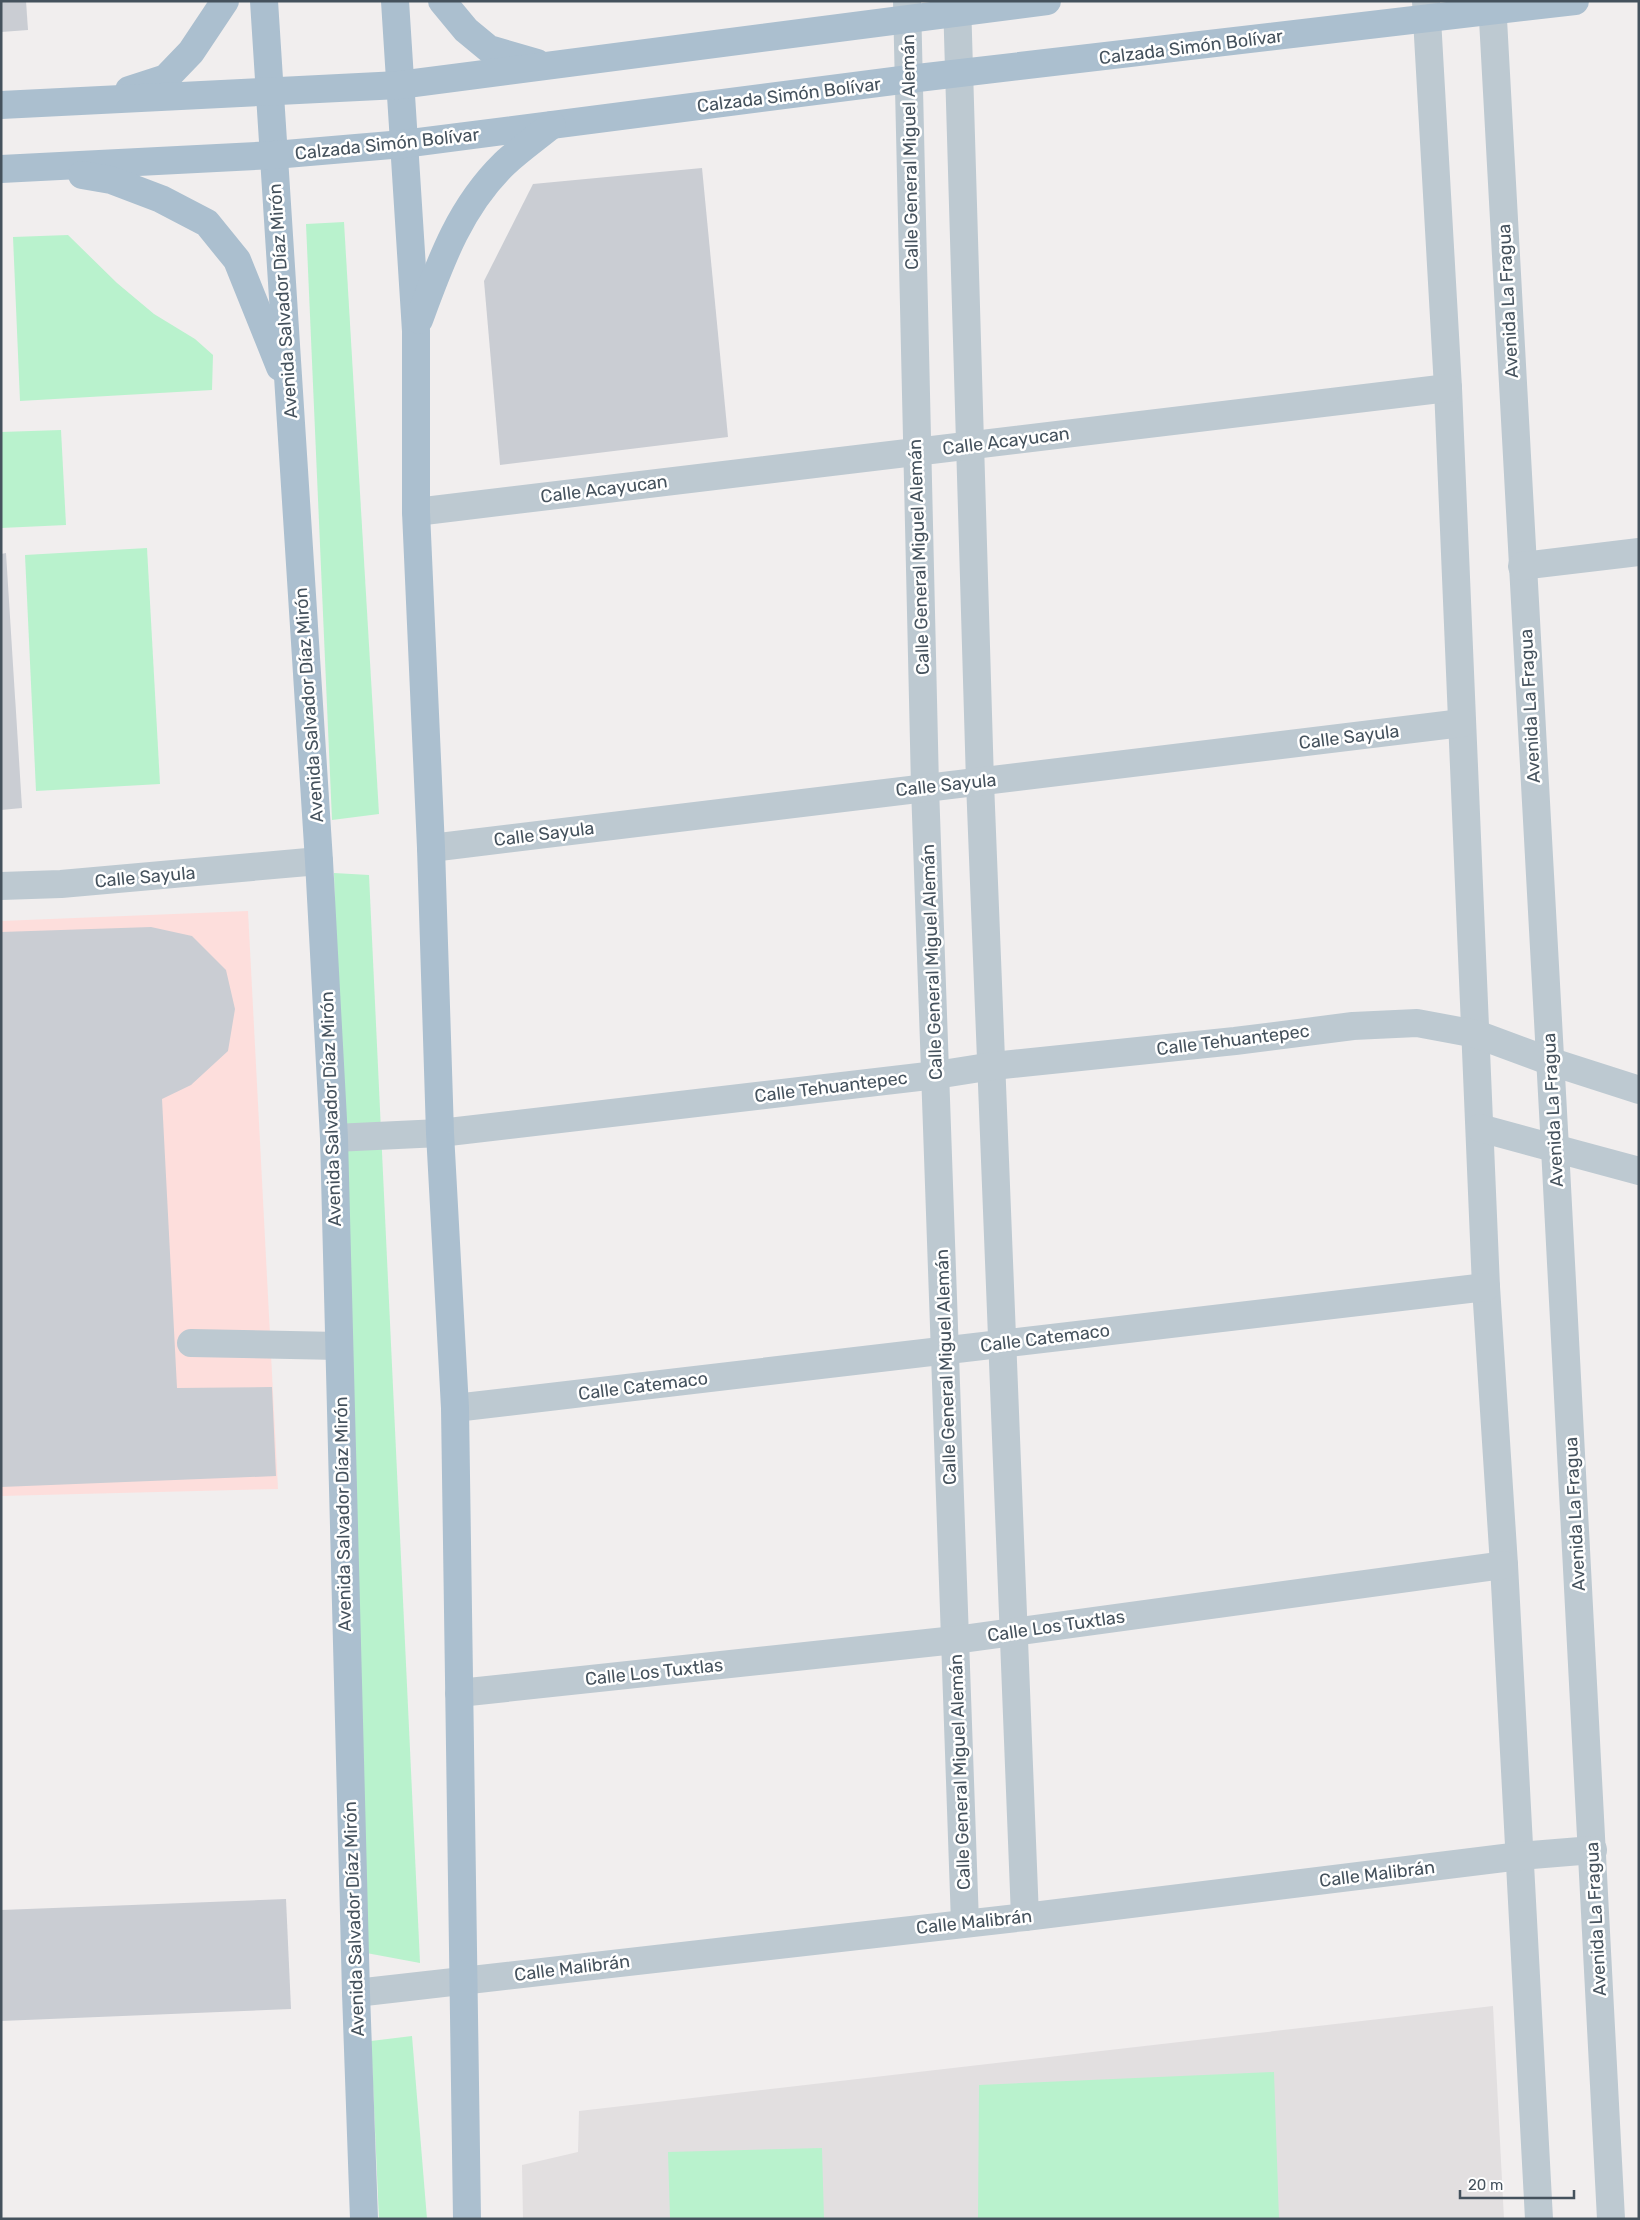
<svg xmlns="http://www.w3.org/2000/svg" width="1640" height="2220" viewBox="0 0 1640 2220" font-family="Rubik,sans-serif">
<style>
.education{fill:#e2dfe0}
.medical{fill:#fddedc}
.green{fill:#b9f2cd}
.building{fill:#cacdd3}
.lines{fill:none;stroke-linecap:round;stroke-linejoin:round}
.minor{stroke:#bdc9d1;stroke-width:28}
.major{stroke:#abbfcf;stroke-width:28}
.labels{text-anchor:middle;dominant-baseline:central;stroke-width:5;stroke-linejoin:round;paint-order:stroke}
.street-label{font-size:18px;fill:#45525d;stroke:#fff}
</style>
<rect width="100%" height="100%" fill="#f1eeee"/>
<!-- education -->
<path class="education" d="M1493 2006 1504 2219H523L522 2165 578 2152 579 2111Z"/>
<!-- medical -->
<path class="medical" d="M248 911 278 1489 1 1496V921Z"/>
<!-- green -->
<g class="green">
<path d="M344 222 379 814 332 820 306 224Z"/>
<path d="M68 235 117 283 154 314 195 339 213 355 212 390 20 401 13 237Z"/>
<path d="M61 430 66 525 1 528V432Z"/>
<path d="M147 548 160 784 36 791 25 555Z"/>
<path d="M334 873 369 875 420 1963 361 1952Z"/>
<path d="M412 2036 427 2219H379L371 2041Z"/>
<path d="M1274 2072 1279 2219H978L979 2085Z"/>
<path d="M822 2148 824 2219H670L668 2152Z"/>
</g>
<!-- building -->
<g class="building">
<path d="M1 1H26L28 30 1 32Z"/>
<path d="M702 168 728 437 500 465 484 281 533 184Z"/>
<path d="M6 553 22 808 1 810V554Z"/>
<path d="M151 927 192 936 226 970 235 1009 228 1051 191 1085 162 1099 177 1388 272 1387 276 1476 1 1487V932Z"/>
<path d="M286 1899 291 2009 1 2021V1910Z"/>
</g>
<g class="lines">
<!-- minor -->
<g class="minor">
<path d="M907 1 925 787 965 1923"/>
<path d="M957 1 980 782 1025 1917"/>
<path d="M1426 1 1448 388 1486 1287 1504 1565 1539 2219"/>
<path d="M1492 1 1555 1148 1611 2219"/>
<path d="M416 512 1448 388"/>
<path d="M1522 566 1639 552"/>
<path d="M431 848 1462 723"/>
<path d="M1 886 61 884 319 861"/>
<path d="M1480 1128 1639 1171"/>
<path d="M334 1138 440 1133 936 1075 993 1066 1235 1041 1353 1026 1417 1023 1476 1034 1549 1061 1639 1090"/>
<path d="M191 1343 339 1346"/>
<path d="M455 1408 1486 1287"/>
<path d="M459 1693 955 1640 1504 1565"/>
<path d="M356 1993 1025 1917 1520 1856 1593 1850"/>
</g>
<!-- major -->
<g class="major">
<path d="M264 1 319 861 334 1138 356 1993 364 2219"/>
<path d="M395 1 416 331V512L431 848 440 1133 455 1408 467 2219"/>
<path d="M442 1 466 30 489 49 537 63"/>
<path d="M129 90 166 78 191 52 225 1"/>
<path d="M1 105 399 85 1047 1"/>
<path d="M1 169 274 155 403 144 909 79 1575 1"/>
<path d="M82 175 111 180 161 199 207 223 237 260 280 367"/>
<path d="M419 320C440 263 459 208 504 164 519 150 536 138 552 125"/>
</g>
</g>
<g class="labels">
<!-- street labels -->
<g class="street-label">
<text transform="translate(1191 47) rotate(-7)">Calzada Simón Bolívar</text>
<text transform="translate(789 95) rotate(-7)">Calzada Simón Bolívar</text>
<text transform="translate(387 144) rotate(-6)">Calzada Simón Bolívar</text>
<text transform="translate(910 152) rotate(-91)">Calle General Miguel Alemán</text>
<text transform="translate(283 301) rotate(-94)">Avenida Salvador Díaz Mirón</text>
<text transform="translate(1508 301) rotate(-93)">Avenida La Fragua</text>
<text transform="translate(1006 441) rotate(-7)">Calle Acayucan</text>
<text transform="translate(604 489) rotate(-7)">Calle Acayucan</text>
<text transform="translate(919 557) rotate(-92)">Calle General Miguel Alemán</text>
<text transform="translate(309 705) rotate(-94)">Avenida Salvador Díaz Mirón</text>
<text transform="translate(1530 706) rotate(-93)">Avenida La Fragua</text>
<text transform="translate(1349 737) rotate(-7)">Calle Sayula</text>
<text transform="translate(946 785) rotate(-6)">Calle Sayula</text>
<text transform="translate(544 834) rotate(-7)">Calle Sayula</text>
<text transform="translate(145 877) rotate(-5)">Calle Sayula</text>
<text transform="translate(932 962) rotate(-92)">Calle General Miguel Alemán</text>
<text transform="translate(1233 1040) rotate(-7)">Calle Tehuantepec</text>
<text transform="translate(831 1087) rotate(-7)">Calle Tehuantepec</text>
<text transform="translate(331 1109) rotate(-92)">Avenida Salvador Díaz Mirón</text>
<text transform="translate(1553 1110) rotate(-93)">Avenida La Fragua</text>
<text transform="translate(1045 1338) rotate(-7)">Calle Catemaco</text>
<text transform="translate(946 1367) rotate(-92)">Calle General Miguel Alemán</text>
<text transform="translate(643 1386) rotate(-7)">Calle Catemaco</text>
<text transform="translate(343 1514) rotate(-91)">Avenida Salvador Díaz Mirón</text>
<text transform="translate(1575 1514) rotate(-93)">Avenida La Fragua</text>
<text transform="translate(1056 1626) rotate(-8)">Calle Los Tuxtlas</text>
<text transform="translate(654 1672) rotate(-6)">Calle Los Tuxtlas</text>
<text transform="translate(960 1772) rotate(-92)">Calle General Miguel Alemán</text>
<text transform="translate(1377 1874) rotate(-7)">Calle Malibrán</text>
<text transform="translate(354 1919) rotate(-92)">Avenida Salvador Díaz Mirón</text>
<text transform="translate(1596 1919) rotate(-93)">Avenida La Fragua</text>
<text transform="translate(974 1922) rotate(-6)">Calle Malibrán</text>
<text transform="translate(572 1968) rotate(-7)">Calle Malibrán</text>
</g>
</g>
<!-- border -->
<rect width="1640" height="2220" fill="none" stroke="#45525d" stroke-width="5"/>
<!-- scale -->
<path d="M1460 2190v8h114v-8" fill="none" stroke="#45525d" stroke-width="2.5"/>
<text x="1468" y="2190" font-size="15" fill="#45525d" stroke="#ffffff" stroke-width="4" paint-order="stroke">20 m</text>
</svg>
